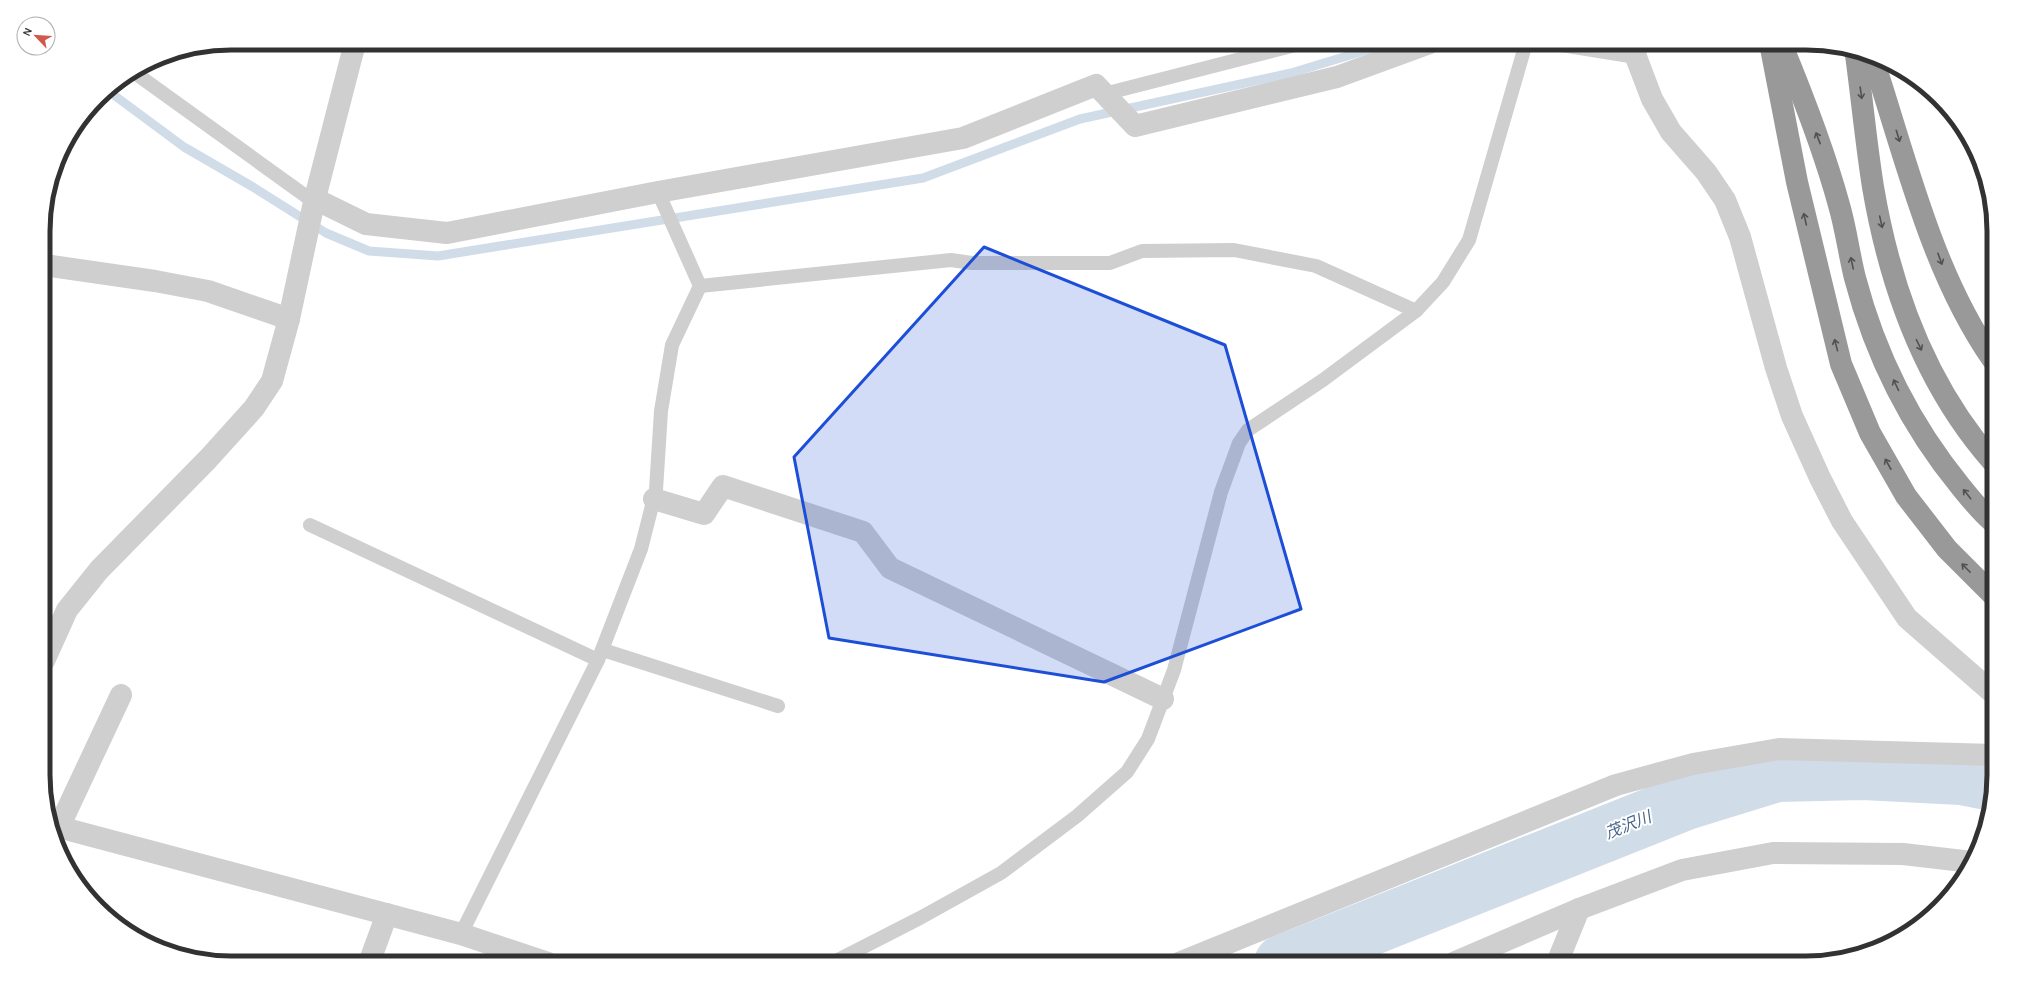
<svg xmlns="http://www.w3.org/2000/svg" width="2037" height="1006" viewBox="0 0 2037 1006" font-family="Karla,'Noto Sans JP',sans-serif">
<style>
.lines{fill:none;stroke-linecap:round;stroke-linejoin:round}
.stream{stroke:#d1dce9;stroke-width:9}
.river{stroke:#d1dce9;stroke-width:56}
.lane{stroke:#cfcfcf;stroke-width:14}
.street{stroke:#cfcfcf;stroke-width:22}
.highway{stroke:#999;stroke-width:22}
.oneway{stroke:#515151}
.marked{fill:#1d4ed8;fill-opacity:0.2;stroke:#1d4ed8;stroke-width:3;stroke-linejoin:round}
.labels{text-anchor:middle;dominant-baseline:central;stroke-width:4;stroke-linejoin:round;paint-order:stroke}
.water-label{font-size:16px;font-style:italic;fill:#48658b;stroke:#fff}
.rim{fill:none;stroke:#323232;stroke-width:5}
</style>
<rect width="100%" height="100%" fill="#fff"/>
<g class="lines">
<!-- stream -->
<path class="stream" d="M107 90 184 147 253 187 326 233 369 251 438 256 923 178 1080 119 1291 73 1390 43"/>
<!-- river -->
<path class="river" d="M1282 963 1686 802 1777 774 1863 772 1962 777 1992 783"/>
<!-- lane -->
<g class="lane">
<path d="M1549 43 1636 57"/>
<path d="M135 73 314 202"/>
<path d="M1104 94 1303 43"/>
<path d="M658 192 700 286 951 260 972 263H1110L1142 251 1234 250 1316 266 1416 311"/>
<path d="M310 525 598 660"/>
<path d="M603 650 778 706"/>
<path d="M461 934 598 660 641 549 656 490 661 411 672 345 700 286"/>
<path d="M832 963 920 918 1001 873 1077 816 1127 772 1148 739 1174 670 1221 492 1239 443 1248 430 1323 380 1416 311 1443 282 1469 240 1526 43"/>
</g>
<!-- street -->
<g class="street">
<path d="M1634 43 1636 57 1652 99 1671 132 1706 172 1725 200 1740 237 1776 368 1792 416 1820 478 1842 521 1907 618 1994 694"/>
<path d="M315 199 366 224 447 233 658 192 963 138 1096 85 1135 126 1337 77 1430 43"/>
<path d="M44 265 155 281 208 291 289 319"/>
<path d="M654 499 704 514 723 486 863 532 890 568 1163 699"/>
<path d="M44 661 67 610 99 570 208 459 254 408 272 381 289 319 314 202 355 43"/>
<path d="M51 825 461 934 548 963"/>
<path d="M59 827 121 695"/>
<path d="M369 963 387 914"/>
<path d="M1179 963 1616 785 1693 764 1779 749 1994 755"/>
<path d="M1453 963 1579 909 1682 870 1773 853 1903 854 1972 862"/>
<path d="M1557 963 1579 909"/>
</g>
<!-- highway -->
<g class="highway">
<path d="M1770 43 1797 182 1841 364 1870 433 1906 496 1947 549 1993 595"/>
<path d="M1781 43C1803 96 1824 150 1839 205 1846 229 1849 254 1855 278 1875 354 1911 426 1961 487 1971 499 1981 512 1993 522"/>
<path d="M1856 55C1862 99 1866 143 1873 187 1890 287 1926 386 1993 462"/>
<path d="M1873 59C1906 159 1932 273 1993 360"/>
</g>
</g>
<!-- one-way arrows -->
<defs><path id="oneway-shaft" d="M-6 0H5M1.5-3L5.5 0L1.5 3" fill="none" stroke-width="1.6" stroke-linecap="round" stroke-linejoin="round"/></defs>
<g class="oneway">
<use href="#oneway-shaft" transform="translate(1861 93) rotate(82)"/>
<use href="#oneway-shaft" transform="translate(1898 136) rotate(73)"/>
<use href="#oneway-shaft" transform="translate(1818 138) rotate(-111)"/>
<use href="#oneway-shaft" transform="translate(1805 219) rotate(-103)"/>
<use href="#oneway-shaft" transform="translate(1881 222) rotate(77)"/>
<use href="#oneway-shaft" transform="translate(1940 259) rotate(70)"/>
<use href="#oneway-shaft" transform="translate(1852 263) rotate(-102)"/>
<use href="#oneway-shaft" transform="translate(1836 345) rotate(-105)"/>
<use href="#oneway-shaft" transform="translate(1919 345) rotate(64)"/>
<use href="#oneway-shaft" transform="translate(1896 385) rotate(-115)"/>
<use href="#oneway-shaft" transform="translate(1888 464) rotate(-119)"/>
<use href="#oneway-shaft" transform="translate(1967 494) rotate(-129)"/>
<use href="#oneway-shaft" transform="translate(1966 568) rotate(-135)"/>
</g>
<!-- marked area -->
<path class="marked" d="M984 247 1225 345 1301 609 1104 682 829 638 794 457Z"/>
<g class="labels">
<!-- water labels -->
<g class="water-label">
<text transform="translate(1628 825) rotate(-22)">茂沢川</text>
</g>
</g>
<!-- crop -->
<path d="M0 0H2037V1006H0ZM231 50H1806A181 181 0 0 1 1987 231V775A181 181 0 0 1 1806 956H231A181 181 0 0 1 50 775V231A181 181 0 0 1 231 50Z" fill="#fff" fill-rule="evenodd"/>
<path class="rim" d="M231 50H1806A181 181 0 0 1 1987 231V775A181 181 0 0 1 1806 956H231A181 181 0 0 1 50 775V231A181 181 0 0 1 231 50Z"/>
<!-- north arrow -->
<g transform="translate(36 36) rotate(295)"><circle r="19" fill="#ffffff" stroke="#adadad"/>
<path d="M0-3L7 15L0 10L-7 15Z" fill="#d1594b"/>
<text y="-6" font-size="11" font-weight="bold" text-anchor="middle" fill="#323232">N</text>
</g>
</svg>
